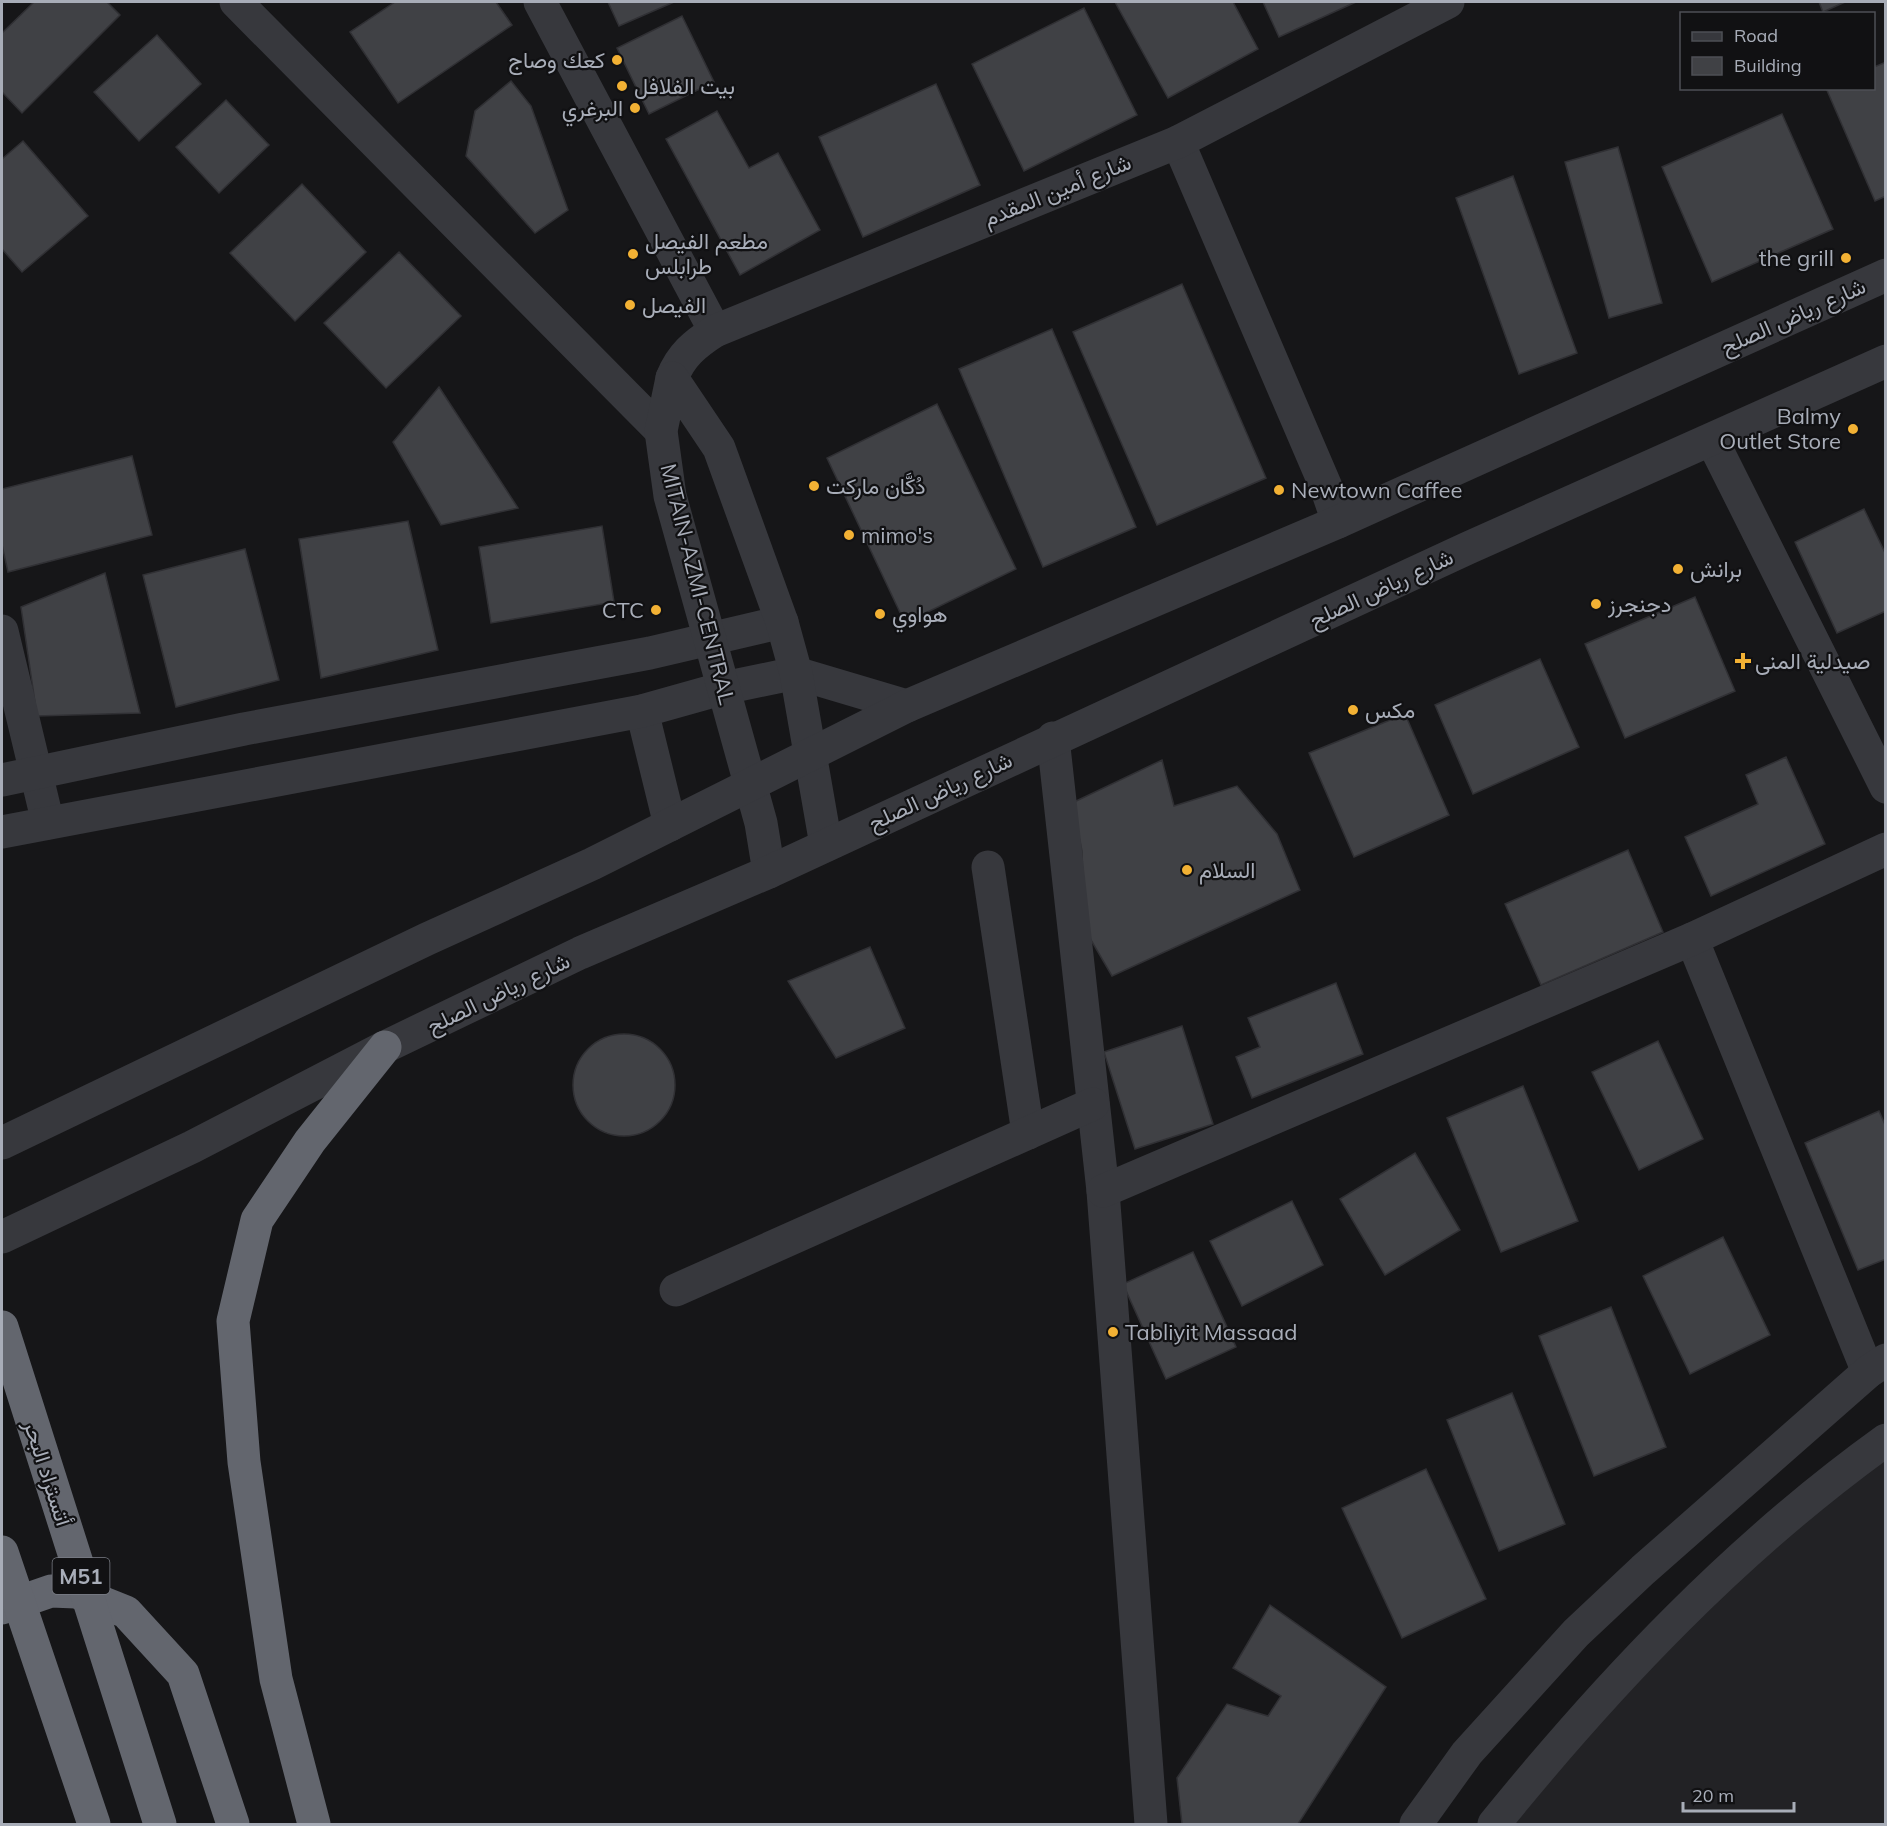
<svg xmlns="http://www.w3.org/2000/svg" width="1887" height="1826" viewBox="0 0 1887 1826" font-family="Mulish,Vazirmatn,sans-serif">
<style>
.built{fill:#222225}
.building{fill:#404145;stroke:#303034;stroke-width:1.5}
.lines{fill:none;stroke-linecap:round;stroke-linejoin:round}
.minor{stroke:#37383d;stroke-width:33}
.highway{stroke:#63666e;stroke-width:33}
.highway-bridge{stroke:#63666e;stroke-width:33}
.poi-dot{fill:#f2b134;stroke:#111113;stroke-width:2}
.labels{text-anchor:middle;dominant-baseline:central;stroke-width:4.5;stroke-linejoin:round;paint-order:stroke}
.shield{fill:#111113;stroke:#7b7e86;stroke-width:1.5}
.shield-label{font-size:21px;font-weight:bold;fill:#a8adb8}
.poi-label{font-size:22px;fill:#a8adb8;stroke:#111113;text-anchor:start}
.street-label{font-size:22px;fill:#a8adb8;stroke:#111113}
</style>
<rect width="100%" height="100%" fill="#161618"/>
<!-- built -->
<path class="built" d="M1885 1445V1824H1486L1583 1710Z"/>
<!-- building -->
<g class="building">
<path d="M34 2H107L120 15 22 113 2 92V33Z"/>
<path d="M395 2H496L512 25 398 103 350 32Z"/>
<path d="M608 2H674L619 26Z"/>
<path d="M1115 2H1233L1258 49 1168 98Z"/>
<path d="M1263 2H1356L1279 37Z"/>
<path d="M1819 2H1845L1823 12Z"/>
<path d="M1084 8 1137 115 1024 171 972 64Z"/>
<path d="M682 16 714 82 649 114 617 48Z"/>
<path d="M157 35 201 84 139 141 94 92Z"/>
<path d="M1886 62V196L1875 201 1826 88H1874V67Z"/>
<path d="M511 81 531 106 568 210 535 233 466 156 475 111Z"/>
<path d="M936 84 980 185 863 237 819 137Z"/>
<path d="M226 100 269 145 219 193 176 147Z"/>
<path d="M717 111 749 168 778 153 820 230 740 275 666 139Z"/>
<path d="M1782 114 1833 229 1712 282 1662 167Z"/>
<path d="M23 141 88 216 22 272 2 249V159Z"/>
<path d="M1618 147 1662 303 1609 318 1565 162Z"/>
<path d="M1513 176 1577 353 1519 374 1456 198Z"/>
<path d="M302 184 366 252 295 321 230 253Z"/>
<path d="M399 252 461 316 386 388 324 323Z"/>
<path d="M1182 284 1266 478 1157 525 1073 332Z"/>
<path d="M1052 329 1136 527 1043 567 959 369Z"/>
<path d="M439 387 518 508 441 525 393 442Z"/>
<path d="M937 404 1016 569 905 623 827 458Z"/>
<path d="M132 456 152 535 8 572 2 545V489Z"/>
<path d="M1864 509 1886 555V611L1837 633 1795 542Z"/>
<path d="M408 521 438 650 321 678 299 539Z"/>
<path d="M602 526 614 602 491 623 479 547Z"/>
<path d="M245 549 279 680 176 707 143 575Z"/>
<path d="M105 573 140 713 37 716 21 607Z"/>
<path d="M1695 597 1735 691 1625 738 1585 644Z"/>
<path d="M1540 659 1579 747 1473 794 1435 705Z"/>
<path d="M1405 714 1449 815 1354 857 1309 753Z"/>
<path d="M1786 757 1825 844 1711 896 1685 837 1758 804 1746 775Z"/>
<path d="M1162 760 1174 806 1237 786 1277 834 1300 890 1112 976 1084 928 1082 851 1072 803Z"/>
<path d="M1628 850 1663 932 1541 985 1505 904Z"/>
<path d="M870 947 905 1028 836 1058 788 981Z"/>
<path d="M1336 983 1363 1054 1252 1098 1236 1057 1260 1047 1248 1018Z"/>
<path d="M1182 1026 1213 1124 1135 1149 1104 1052Z"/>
<circle cx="624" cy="1085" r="51"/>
<path d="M1658 1041 1703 1139 1639 1170 1592 1072Z"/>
<path d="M1523 1086 1578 1221 1501 1252 1447 1118Z"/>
<path d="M1879 1111 1886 1127V1259L1858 1270 1805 1143Z"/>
<path d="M1415 1153 1460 1230 1385 1275 1340 1199Z"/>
<path d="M1292 1201 1323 1265 1242 1306 1210 1241Z"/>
<path d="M1723 1237 1770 1335 1690 1374 1643 1276Z"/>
<path d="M1193 1252 1236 1347 1166 1379 1123 1284Z"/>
<path d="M1611 1307 1666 1447 1594 1476 1539 1336Z"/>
<path d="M1512 1393 1565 1524 1499 1551 1447 1420Z"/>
<path d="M1426 1469 1486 1599 1402 1638 1342 1508Z"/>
<path d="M1270 1605 1386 1687 1298 1824H1182L1177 1778 1227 1704 1268 1716 1281 1696 1233 1668Z"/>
</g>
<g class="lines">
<!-- minor -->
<g class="minor">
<path d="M236 2 661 431"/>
<path d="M540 2 715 331"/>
<path d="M1178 142 1326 487 1338 522"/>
<path d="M672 378C681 355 695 344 715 331L1178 142 1448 2"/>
<path d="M1712 440 1886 787"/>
<path d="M2 631 48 823"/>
<path d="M642 711 670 825"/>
<path d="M1053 738 1103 1191 1151 1824"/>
<path d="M2 780 244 729 650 653 782 622"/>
<path d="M2 832 642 711 724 688 796 673 907 706"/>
<path d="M988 867 1028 1133"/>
<path d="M769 872 761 823 670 496 661 431 672 378 719 448 782 622 796 673 826 845"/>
<path d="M1692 939 1868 1372"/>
<path d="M2 1143 427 939 592 864 907 706 1338 522 1886 275"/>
<path d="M1103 1191 1692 939 1886 849"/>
<path d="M2 1237 192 1147 385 1047 580 953 769 872 1468 548 1886 361"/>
<path d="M676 1290 1093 1104"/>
<path d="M1416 1824 1467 1753 1576 1633 1643 1570 1868 1372 1886 1360"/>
<path d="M1494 1824C1609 1682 1737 1547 1886 1440"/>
</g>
<!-- highway -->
<g class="highway">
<path d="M2 1608 51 1591 76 1592 126 1612 183 1674 233 1824"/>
<path d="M314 1824 276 1679 244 1462 233 1321 257 1220 310 1141 385 1047"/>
</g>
<!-- highway-bridge -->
<g class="highway-bridge">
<path d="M2 1327 160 1824"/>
<path d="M2 1552 94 1824"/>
</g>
</g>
<!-- markers -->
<g class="poi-dot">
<circle cx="617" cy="60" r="6"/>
<circle cx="622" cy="86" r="6"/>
<circle cx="635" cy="108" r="6"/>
<circle cx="633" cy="254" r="6"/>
<circle cx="1846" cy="258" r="6"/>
<circle cx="630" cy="305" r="6"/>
<circle cx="1853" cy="429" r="6"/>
<circle cx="814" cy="486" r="6"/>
<circle cx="1279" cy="490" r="6"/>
<circle cx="849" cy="535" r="6"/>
<circle cx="1678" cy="569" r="6"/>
<circle cx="1596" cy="604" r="6"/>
<circle cx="656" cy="610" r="6"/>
<circle cx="880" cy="614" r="6"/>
<path d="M1740 652h6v6h6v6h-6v6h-6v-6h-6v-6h6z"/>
<circle cx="1353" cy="710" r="6"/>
<circle cx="1187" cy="870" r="6"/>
<circle cx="1113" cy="1332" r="6"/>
</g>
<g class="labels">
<!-- shield labels -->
<rect class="shield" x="52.5" y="1558" width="57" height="36" rx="4.5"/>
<g class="shield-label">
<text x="81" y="1576">M51</text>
</g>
<!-- poi labels -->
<g class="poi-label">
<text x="605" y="60" text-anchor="end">كعك وصاج</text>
<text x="634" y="86">بيت الفلافل</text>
<text x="623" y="108" text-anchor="end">البرغري</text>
<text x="645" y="241">مطعم الفيصل<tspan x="645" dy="25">طرابلس</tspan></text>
<text x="1834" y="258" text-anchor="end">the grill</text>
<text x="642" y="305">الفيصل</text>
<text x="1841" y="416" text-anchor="end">Balmy<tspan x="1841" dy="25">Outlet Store</tspan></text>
<text x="826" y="486">دُكَّان ماركت</text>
<text x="1291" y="490">Newtown Caffee</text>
<text x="861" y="535">mimo's</text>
<text x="1690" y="569">برانش</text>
<text x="1608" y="604">دجنجرز</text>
<text x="644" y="610" text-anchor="end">CTC</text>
<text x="892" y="614">هواوي</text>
<text x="1755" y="661">صيدلية المنى</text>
<text x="1365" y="710">مكس</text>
<text x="1199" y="870">السلام</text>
<text x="1125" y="1332">Tabliyit Massaad</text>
</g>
<!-- street labels -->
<g class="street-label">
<text transform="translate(1057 190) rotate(-22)">شارع أمين المقدم</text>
<text transform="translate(1793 316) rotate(-24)">شارع رياض الصلح</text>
<text transform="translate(698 584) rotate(76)">MITAIN-AZMI-CENTRAL</text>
<text transform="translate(1381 588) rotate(-25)">شارع رياض الصلح</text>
<text transform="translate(940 791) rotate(-25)">شارع رياض الصلح</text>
<text transform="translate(498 993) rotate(-26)">شارع رياض الصلح</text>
<text transform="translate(48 1473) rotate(72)">أتستراد البحر</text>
</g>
</g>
<!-- border -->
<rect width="1887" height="1826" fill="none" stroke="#a8adb8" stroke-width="6"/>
<!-- legend -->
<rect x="1680" y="12" width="195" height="78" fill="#111113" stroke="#4d4f55" stroke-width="1.5"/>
<rect x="1692" y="32" width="30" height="9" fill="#37383d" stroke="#4d4f55" stroke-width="1.5"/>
<text x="1734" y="42" font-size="18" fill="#a8adb8">Road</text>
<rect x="1692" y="57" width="30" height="18" fill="#404145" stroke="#4d4f55" stroke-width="1.5"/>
<text x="1734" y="72" font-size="18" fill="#a8adb8">Building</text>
<!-- scale -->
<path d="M1683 1802v9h111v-9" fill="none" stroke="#a8adb8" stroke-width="3"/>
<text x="1692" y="1802" font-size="18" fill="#a8adb8" stroke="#111113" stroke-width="4.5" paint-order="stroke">20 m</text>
</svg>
